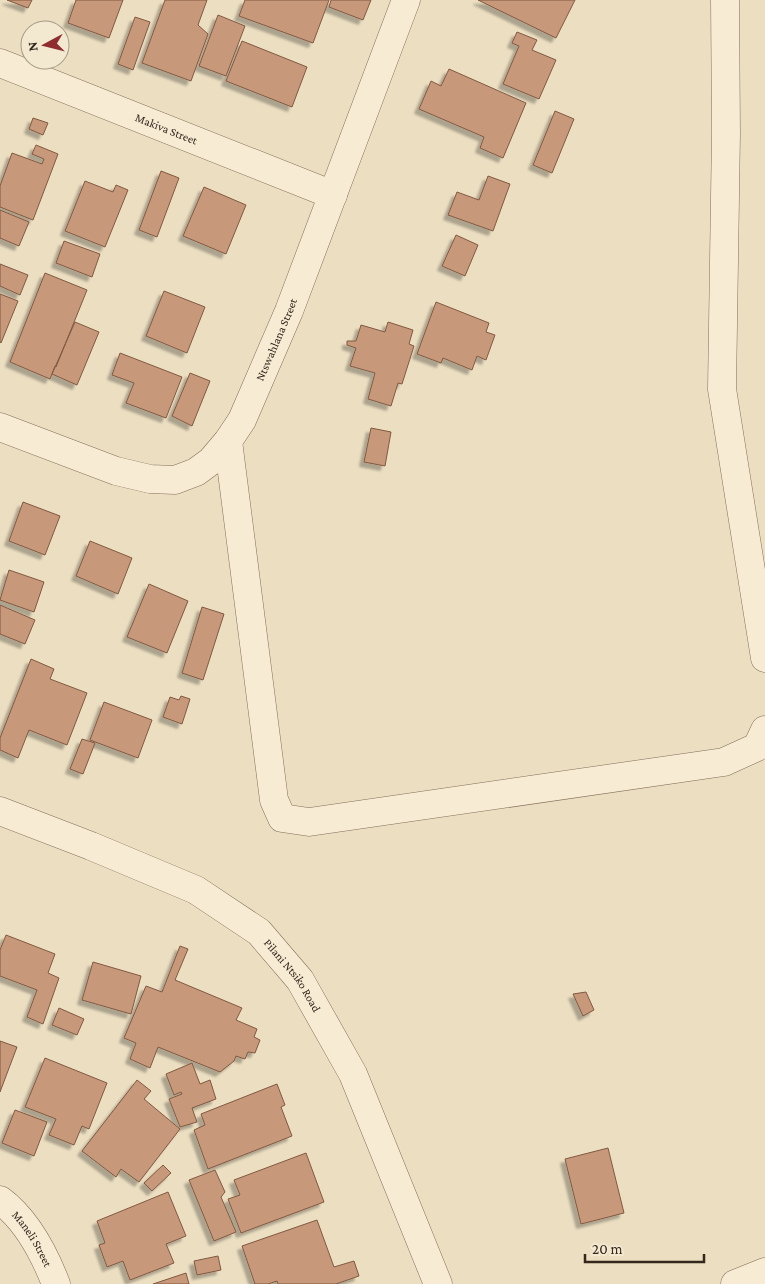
<svg xmlns="http://www.w3.org/2000/svg" width="765" height="1284" viewBox="0 0 765 1284" font-family="'Crimson Pro',serif">
	<style>
		.building { fill: #c79879; stroke: #815941; filter: url(#shadow) }
		.lines { fill: none; stroke-linecap: round; stroke-linejoin: round }
		.street-casing { stroke: #846f5a; stroke-width: 29 }
		.street { stroke: #f7ebd4; stroke-width: 28 }
		.labels { text-anchor: middle; stroke-width: 4; stroke-linejoin: round; paint-order: stroke }
		.street-label { font-size: 12px; fill: #34281d; stroke: #f3e8d0 }
	</style>
	<defs>
		<filter id="shadow"><feDropShadow dx="-4.5" dy="4.5" stdDeviation="1" flood-color="#0004"/></filter>
	</defs>
	<rect width="100%" height="100%" fill="#ebdec1"/>
	<path class="building" d="M 7,0 L 32,0 L 28,8 Z
		M 76,0 L 123,0 L 109,38 L 68,23 Z
		M 165,0 L 207,0 L 198,25 L 208,34 L 191,81 L 142,63 Z
		M 245,0 L 329,0 L 313,43 L 239,16 Z
		M 331,0 L 371,0 L 363,20 L 329,7 Z
		M 478,0 L 575,0 L 556,38 Z
		M 218,15 L 245,26 L 226,76 L 199,66 Z
		M 135,17 L 150,22 L 133,70 L 118,64 Z
		M 517,32 L 537,40 L 532,50 L 556,60 L 539,99 L 503,84 L 519,46 L 512,43 Z
		M 242,41 L 307,67 L 292,107 L 226,81 Z
		M 449,69 L 526,103 L 503,158 L 480,148 L 484,137 L 419,109 L 431,81 L 441,86 Z
		M 555,111 L 574,119 L 552,173 L 533,165 Z
		M 33,118 L 48,123 L 43,135 L 29,129 Z
		M 36,145 L 58,154 L 33,220 L 0,207 L 0,186 L 12,153 L 42,164 L 44,159 L 32,154 Z
		M 161,171 L 179,178 L 157,237 L 139,230 Z
		M 488,176 L 510,184 L 493,231 L 448,215 L 457,192 L 479,200 Z
		M 85,181 L 113,192 L 116,185 L 128,190 L 105,247 L 65,231 Z
		M 204,187 L 246,205 L 226,254 L 183,236 Z
		M 0,210 L 29,222 L 19,246 L 0,238 Z
		M 456,235 L 478,245 L 465,276 L 442,266 Z
		M 64,241 L 100,254 L 92,277 L 56,263 Z
		M 0,264 L 28,275 L 20,295 L 0,286 Z
		M 45,273 L 87,290 L 56,367 L 55,366 L 50,379 L 10,362 Z
		M 164,291 L 205,307 L 187,353 L 146,336 Z
		M 0,294 L 18,301 L 1,343 L 0,342 Z
		M 436,302 L 489,323 L 486,332 L 495,335 L 486,360 L 477,356 L 472,370 L 443,358 L 441,363 L 417,354 Z
		M 75,322 L 99,332 L 77,385 L 52,374 Z
		M 388,322 L 413,330 L 409,344 L 414,346 L 402,384 L 398,383 L 391,406 L 368,399 L 375,373 L 350,366 L 356,348 L 347,345 L 347,341 L 356,341 L 361,325 L 385,332 Z
		M 120,353 L 182,377 L 166,418 L 126,403 L 134,383 L 112,375 Z
		M 190,373 L 210,381 L 192,426 L 172,416 Z
		M 371,428 L 391,432 L 385,466 L 364,462 Z
		M 23,502 L 60,516 L 45,555 L 9,541 Z
		M 90,541 L 132,558 L 118,594 L 76,576 Z
		M 9,570 L 44,582 L 34,612 L 0,600 Z
		M 149,584 L 188,601 L 167,653 L 127,637 Z
		M 0,605 L 35,620 L 25,644 L 0,634 Z
		M 202,607 L 224,614 L 203,680 L 182,673 Z
		M 31,659 L 54,669 L 50,679 L 87,693 L 67,745 L 29,730 L 18,758 L 0,750 L 0,738 Z
		M 181,696 L 190,699 L 182,724 L 163,717 L 170,697 L 179,700 Z
		M 104,702 L 152,720 L 138,758 L 90,740 Z
		M 82,739 L 95,743 L 83,774 L 70,769 Z
		M 6,935 L 55,954 L 48,973 L 59,978 L 43,1024 L 27,1017 L 37,990 L 0,976 L 0,950 Z
		M 180,946 L 188,949 L 175,980 L 242,1008 L 236,1020 L 257,1029 L 254,1037 L 260,1040 L 255,1053 L 248,1052 L 245,1059 L 236,1056 L 234,1061 L 220,1072 L 158,1047 L 150,1068 L 130,1059 L 136,1043 L 124,1038 L 146,986 L 162,992 Z
		M 93,962 L 141,976 L 131,1014 L 82,1000 Z
		M 586,992 L 594,1010 L 583,1016 L 573,994 Z
		M 59,1008 L 84,1019 L 77,1035 L 52,1025 Z
		M 0,1041 L 17,1047 L 0,1092 Z
		M 45,1058 L 107,1083 L 89,1129 L 82,1126 L 74,1145 L 49,1135 L 56,1119 L 25,1107 Z
		M 192,1063 L 200,1084 L 210,1080 L 216,1099 L 192,1108 L 197,1122 L 180,1127 L 169,1099 L 182,1094 L 181,1092 L 174,1095 L 166,1074 Z
		M 137,1080 L 151,1091 L 144,1099 L 180,1129 L 139,1182 L 121,1169 L 116,1177 L 82,1151 Z
		M 277,1084 L 285,1105 L 281,1107 L 292,1136 L 208,1169 L 194,1130 L 205,1125 L 201,1114 Z
		M 15,1110 L 47,1122 L 34,1156 L 2,1143 Z
		M 608,1148 L 624,1213 L 581,1224 L 565,1159 Z
		M 306,1153 L 324,1202 L 241,1233 L 228,1199 L 240,1195 L 234,1180 Z
		M 163,1165 L 171,1173 L 152,1191 L 144,1183 Z
		M 215,1170 L 225,1192 L 221,1197 L 236,1232 L 214,1241 L 189,1180 Z
		M 168,1192 L 186,1236 L 166,1244 L 174,1263 L 130,1280 L 123,1261 L 107,1267 L 99,1245 L 105,1243 L 97,1221 Z
		M 317,1220 L 334,1267 L 354,1261 L 359,1276 L 336,1284 L 278,1284 L 277,1281 L 268,1284 L 255,1284 L 242,1246 Z
		M 218,1256 L 221,1270 L 197,1275 L 194,1261 Z
		M 186,1273 L 189,1284 L 153,1284 Z"/>
	<g class="lines">
		<defs>
			<g id="street">
				<path d="M 725,0 L 726,133 L 722,389 L 765,658"/>
				<path id="s1" d="M 0,63 L 333,195"/>
				<path id="s2" d="M 0,427 L 116,471 L 150,479 L 175,480 L 196,472 L 211,461 L 228,441 L 242,420 L 289,311 L 406,0"/>
				<path d="M 228,441 L 274,800 L 282,818 L 309,822 L 724,762 L 757,747 L 765,730"/>
				<path id="s3" d="M 0,811 L 91,846 L 196,890 L 259,932 L 300,980 L 353,1074 L 438,1284"/>
				<path id="s4" d="M 0,1200 C 27,1220 44,1253 56,1284"/>
				<path d="M 735,1284 L 765,1272"/>
			</g>
		</defs>
		<use href="#street" class="street-casing"/>
		<use href="#street" class="street"/>
	</g>
	<g class="labels">
		<g class="street-label">
			<text dy="4" stroke="none"><textPath href="#s1" startOffset="179">Makiva Street</textPath></text>
			<text dy="4" stroke="none"><textPath href="#s2" startOffset="364">Ntswahlana Street</textPath></text>
			<text dy="4" stroke="none"><textPath href="#s3" startOffset="342">Pilani Ntsiko Road</textPath></text>
			<text dy="4" stroke="none"><textPath href="#s4" startOffset="51">Maneli Street</textPath></text>
		</g>
	</g>
	<g transform="translate(45 45) rotate(263)"><circle r="24" fill="#f3e8d0" stroke="#a79b88"/>
	<path d="M0-4L9 19L0 12L-9 19Z" fill="#8f2d30"/>
	<text y="-8" font-size="14" font-weight="bold" text-anchor="middle" fill="#34281d">N</text>
	</g>
	<path d="M585 1254v8h119v-8" fill="none" stroke="#34281d" stroke-width="2.5"/>
	<text x="592" y="1254" font-size="15" fill="#34281d" stroke="#f3e8d0" stroke-width="4" paint-order="stroke">20 m</text>
</svg>
